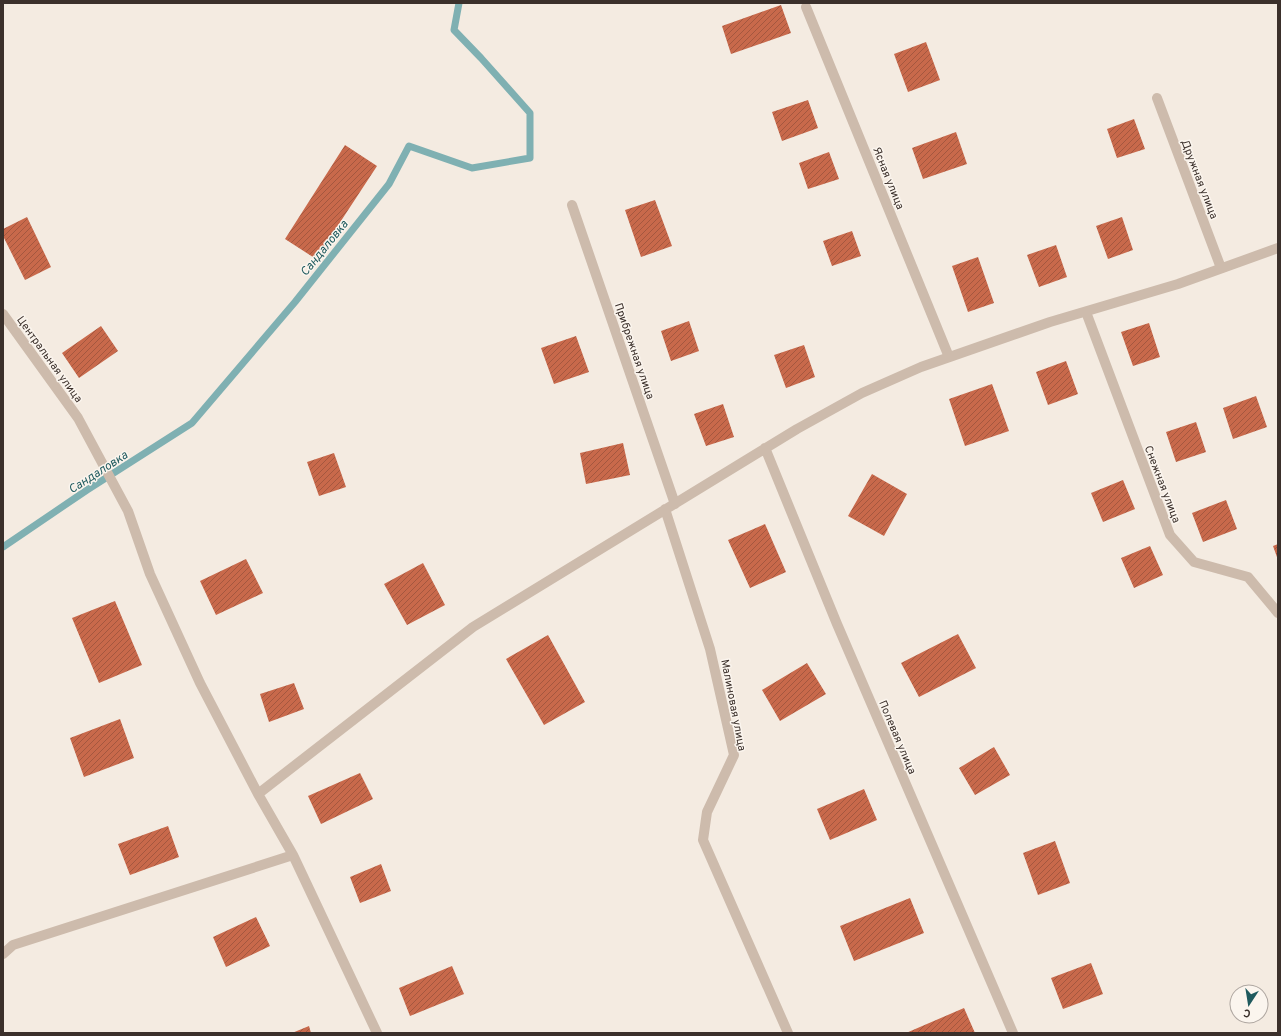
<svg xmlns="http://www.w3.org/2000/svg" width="1281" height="1036" viewBox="0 0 1281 1036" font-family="Overpass,sans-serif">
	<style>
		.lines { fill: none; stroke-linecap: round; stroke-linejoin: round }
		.stream { stroke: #7fb0b2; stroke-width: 7 }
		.building { fill: url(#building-hatch) }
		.street { stroke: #cdbbac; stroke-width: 10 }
		.labels { text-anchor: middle; stroke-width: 3; stroke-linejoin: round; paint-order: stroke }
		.street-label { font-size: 11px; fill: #3b302b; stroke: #fbf5ee }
		.water-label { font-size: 12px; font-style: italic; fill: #1f5a5e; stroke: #fbf5ee }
	</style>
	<defs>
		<pattern id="building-hatch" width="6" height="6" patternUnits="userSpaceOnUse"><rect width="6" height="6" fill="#c8694b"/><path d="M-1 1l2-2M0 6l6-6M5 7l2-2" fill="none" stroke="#a4573f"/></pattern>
	</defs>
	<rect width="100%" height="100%" fill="#f4ebe1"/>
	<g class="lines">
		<path class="stream" d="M 3,547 L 87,490 L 192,423 L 295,302 L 389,184 L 409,146 L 472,168 L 530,158 L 530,113 L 481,58 L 454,30 L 459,3"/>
	</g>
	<path class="building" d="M 781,5 L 791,33 L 731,54 L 722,26 Z
		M 926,42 L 940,80 L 908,92 L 894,54 Z
		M 808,100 L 818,128 L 782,141 L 772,112 Z
		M 1134,119 L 1145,149 L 1117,158 L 1107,129 Z
		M 956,132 L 967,164 L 923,179 L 912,148 Z
		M 345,145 L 377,166 L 316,259 L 285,239 Z
		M 829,152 L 839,179 L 808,189 L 799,163 Z
		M 655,200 L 672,246 L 641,257 L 625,210 Z
		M 27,217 L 51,267 L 25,280 L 3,236 L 3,229 Z
		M 1122,217 L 1133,250 L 1108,259 L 1096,226 Z
		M 852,231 L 861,256 L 832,266 L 823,241 Z
		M 1056,245 L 1067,277 L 1039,287 L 1027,255 Z
		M 978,257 L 994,303 L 968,312 L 952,266 Z
		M 689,321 L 699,351 L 671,361 L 661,331 Z
		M 1149,323 L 1160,357 L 1133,366 L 1121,332 Z
		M 101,326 L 118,351 L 79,378 L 62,353 Z
		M 576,336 L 589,372 L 554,384 L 541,348 Z
		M 804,345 L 815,377 L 786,388 L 774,355 Z
		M 1066,361 L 1078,394 L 1048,405 L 1036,372 Z
		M 992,384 L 1009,431 L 965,446 L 949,399 Z
		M 1256,396 L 1267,427 L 1233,439 L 1223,408 Z
		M 723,404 L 734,437 L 706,446 L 694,414 Z
		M 1196,422 L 1206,452 L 1176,462 L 1166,432 Z
		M 623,443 L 630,475 L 586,484 L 580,453 Z
		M 334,453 L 346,487 L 319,496 L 307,462 Z
		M 872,474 L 907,494 L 884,536 L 848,516 Z
		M 1123,480 L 1135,509 L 1103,522 L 1091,493 Z
		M 1226,500 L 1237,529 L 1203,542 L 1192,513 Z
		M 765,524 L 786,572 L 750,588 L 728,540 Z
		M 1278,544 L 1278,560 L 1273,546 Z
		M 1150,546 L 1163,575 L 1134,588 L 1121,558 Z
		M 246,559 L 263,593 L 216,615 L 200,581 Z
		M 423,563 L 445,605 L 407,625 L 384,584 Z
		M 115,601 L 142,665 L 99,683 L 72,618 Z
		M 958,634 L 976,668 L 919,697 L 901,663 Z
		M 548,635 L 585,702 L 544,725 L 506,659 Z
		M 807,663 L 826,694 L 780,721 L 762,690 Z
		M 294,683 L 304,709 L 269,722 L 260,694 Z
		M 120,719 L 134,758 L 84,777 L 70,738 Z
		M 994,747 L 1010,775 L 975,795 L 959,768 Z
		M 360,773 L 373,799 L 321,824 L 308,796 Z
		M 864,789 L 877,820 L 830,840 L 817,809 Z
		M 168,826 L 179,857 L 130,875 L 118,844 Z
		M 1055,841 L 1070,883 L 1038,895 L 1023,853 Z
		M 381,864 L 391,891 L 360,903 L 350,877 Z
		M 910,898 L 924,933 L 854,961 L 840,926 Z
		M 256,917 L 270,946 L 226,967 L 213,937 Z
		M 1091,963 L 1103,994 L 1063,1009 L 1051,978 Z
		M 452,966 L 464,994 L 410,1016 L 399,988 Z
		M 964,1008 L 975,1033 L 906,1033 Z
		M 309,1026 L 311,1033 L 292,1033 Z"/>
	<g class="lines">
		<path class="street" d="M 806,7 L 949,357
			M 1157,98 L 1221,268
			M 572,205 L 675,504
			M 1086,312 L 1170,535 L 1194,562 L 1248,577 L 1278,613
			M 3,314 L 78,418 L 128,511 L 150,574 L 200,683 L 258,794
			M 765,448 L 837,624 L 1013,1033
			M 665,509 L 710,649 L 734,755 L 707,812 L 703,840 L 788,1033
			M 3,954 L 13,945 L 293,855
			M 377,1033 L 293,855 L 258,794 L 473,627 L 797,429 L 862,393 L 921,367 L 1050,322 L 1178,284 L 1278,248"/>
	</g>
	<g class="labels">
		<g class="street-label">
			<text transform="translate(889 178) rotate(68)" y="4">Ясная улица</text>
			<text transform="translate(1200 179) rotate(69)" y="4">Дружная улица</text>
			<text transform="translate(635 351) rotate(71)" y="4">Прибрежная улица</text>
			<text transform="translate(50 359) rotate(54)" y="4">Центральная улица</text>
			<text transform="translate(1163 484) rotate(69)" y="4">Снежная улица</text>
			<text transform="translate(734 705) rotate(79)" y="4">Малиновая улица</text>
			<text transform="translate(898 737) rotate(67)" y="4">Полевая улица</text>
		</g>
		<g class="water-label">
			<text transform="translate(324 248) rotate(-51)" y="4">Сандаловка</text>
			<text transform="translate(98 472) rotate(-33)" y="4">Сандаловка</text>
		</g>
	</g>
	<rect width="1281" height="1036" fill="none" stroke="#3b302b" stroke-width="8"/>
	<g transform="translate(1249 1004) rotate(192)"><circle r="19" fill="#fbf5ee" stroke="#aea6a0"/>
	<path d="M0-3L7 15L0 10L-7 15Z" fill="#1f5a5e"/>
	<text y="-6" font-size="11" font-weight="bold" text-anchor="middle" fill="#3b302b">С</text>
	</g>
</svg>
